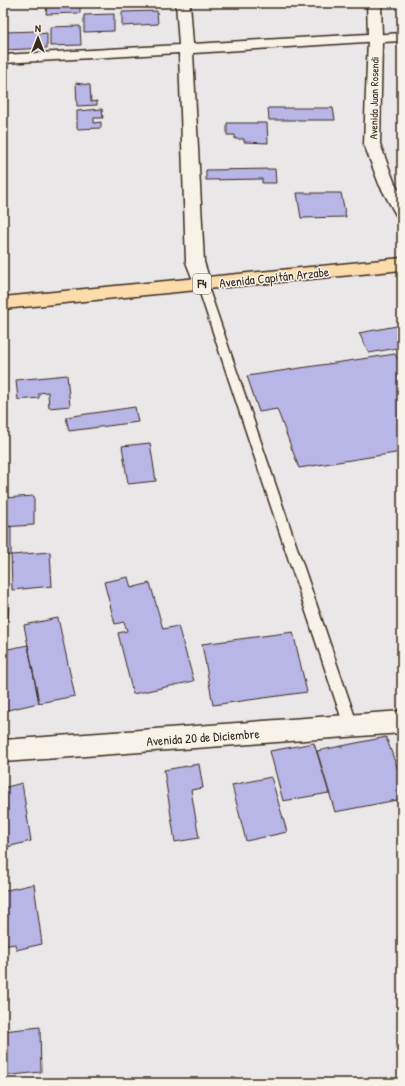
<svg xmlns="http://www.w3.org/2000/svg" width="405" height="1086" viewBox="0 0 405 1086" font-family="'Patrick Hand',sans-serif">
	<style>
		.building { fill: #b8b5e7; stroke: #3b2a1e }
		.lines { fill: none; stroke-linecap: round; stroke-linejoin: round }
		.service-casing { stroke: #3b2a1e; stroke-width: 3 }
		.minor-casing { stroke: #3b2a1e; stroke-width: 3 }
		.secondary-casing { stroke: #3b2a1e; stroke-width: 3 }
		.trunk-casing { stroke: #3b2a1e; stroke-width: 3 }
		.service { fill: #f7f3e8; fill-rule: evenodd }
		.minor { fill: #f7f3e8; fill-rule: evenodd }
		.secondary { fill: #f7f3e8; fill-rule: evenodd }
		.trunk { fill: #fddcac; fill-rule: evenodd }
		.labels { text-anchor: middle; stroke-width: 3; stroke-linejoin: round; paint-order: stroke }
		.far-street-label { font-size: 11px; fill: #3b2a1e; stroke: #f7f3e8 }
		.shield { fill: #f7f3e8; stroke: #73665b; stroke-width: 1 }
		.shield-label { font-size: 12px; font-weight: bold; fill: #3b2a1e }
		.street-label { font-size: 13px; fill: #3b2a1e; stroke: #f7f3e8 }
	</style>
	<rect width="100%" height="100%" fill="#eae7e8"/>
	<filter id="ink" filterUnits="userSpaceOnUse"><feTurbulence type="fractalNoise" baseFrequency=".025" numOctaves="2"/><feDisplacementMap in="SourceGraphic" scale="8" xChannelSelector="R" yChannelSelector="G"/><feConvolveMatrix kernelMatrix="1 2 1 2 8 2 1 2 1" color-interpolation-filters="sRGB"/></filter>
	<g filter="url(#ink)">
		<path class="building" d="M 67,3 L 80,3 L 80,13 L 46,14 L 47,6 L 67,5 Z
			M 157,11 L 158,24 L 122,26 L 122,12 Z
			M 114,14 L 114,31 L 84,32 L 84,15 Z
			M 80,26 L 81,45 L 50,46 L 50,27 Z
			M 38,31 L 38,34 L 47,33 L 47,48 L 4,50 L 4,32 Z
			M 76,83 L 90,85 L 91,102 L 97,101 L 97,105 L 77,106 Z
			M 268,108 L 333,108 L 335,120 L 269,120 Z
			M 102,109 L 103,118 L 94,118 L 94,123 L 101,122 L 101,128 L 77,129 L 77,111 Z
			M 227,123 L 267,123 L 268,143 L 244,142 L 244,139 L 235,139 L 235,135 L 227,135 Z
			M 275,169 L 276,183 L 262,183 L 262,179 L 206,180 L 206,170 Z
			M 297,193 L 341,193 L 346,217 L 301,218 Z
			M 402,325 L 402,358 L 397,348 L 369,353 L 359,333 Z
			M 395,354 L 402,368 L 402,452 L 299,468 L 277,409 L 259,412 L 247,376 Z
			M 67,375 L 70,406 L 49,408 L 48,392 L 39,393 L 39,398 L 18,400 L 16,380 Z
			M 135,407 L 138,422 L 69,431 L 66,417 Z
			M 150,443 L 156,481 L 128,484 L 122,446 Z
			M 34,496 L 34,525 L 3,527 L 3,498 Z
			M 11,526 L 11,555 L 3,556 L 3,527 Z
			M 50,552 L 52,586 L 12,590 L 11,555 Z
			M 128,577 L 131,588 L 150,583 L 163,629 L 178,626 L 194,681 L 133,694 L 118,633 L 127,631 L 124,622 L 115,624 L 104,582 Z
			M 3,603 L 9,603 L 8,620 L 3,619 Z
			M 58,618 L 75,696 L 39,703 L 24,625 Z
			M 293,632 L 307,692 L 213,705 L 202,644 Z
			M 28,645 L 39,703 L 3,711 L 3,650 Z
			M 386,737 L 402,781 L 402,799 L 335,812 L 317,751 Z
			M 314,743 L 329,793 L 283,801 L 270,751 Z
			M 199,764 L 203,788 L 191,790 L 199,838 L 175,842 L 164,770 Z
			M 271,777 L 287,832 L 246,841 L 232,785 Z
			M 22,783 L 31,841 L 3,848 L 3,788 Z
			M 34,884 L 42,944 L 16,950 L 15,944 L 3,946 L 3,891 Z
			M 40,1027 L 41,1072 L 3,1076 L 3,1031 Z"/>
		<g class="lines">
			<defs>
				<path id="service" d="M 202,281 L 207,284 L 358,726 L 356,730 L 351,732 L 346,730 L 344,726 L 197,284 Z"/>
				<path id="minor" d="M 176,3 L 190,3 L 193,44 L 368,34 L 367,3 L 381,3 L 382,38 L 380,41 L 193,53 L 204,262 L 211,284 L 208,288 L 202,290 L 196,288 L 186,262 L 179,53 L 3,63 L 3,55 L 179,45 Z
					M 402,711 L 402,733 L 3,762 L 3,740 Z"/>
				<path id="secondary" d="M 402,33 L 402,41 L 382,42 L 380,144 L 395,184 L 402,196 L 402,216 L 396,215 L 379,184 L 364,144 L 368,38 L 370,35 Z"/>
				<path id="trunk" d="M 402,258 L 402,270 L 3,309 L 3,297 Z"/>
			</defs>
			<use href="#service" class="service-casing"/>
			<use href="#minor" class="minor-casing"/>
			<use href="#secondary" class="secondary-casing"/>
			<use href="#trunk" class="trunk-casing"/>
			<use href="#service" class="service"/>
			<use href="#minor" class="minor"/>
			<use href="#secondary" class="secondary"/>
			<use href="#trunk" class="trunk"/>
		</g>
	</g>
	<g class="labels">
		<g class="far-street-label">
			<text transform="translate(374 98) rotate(-89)" y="4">Avenida Juan Rosendi</text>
		</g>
		<rect class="shield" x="193" y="274" width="18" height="20" rx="3"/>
		<g class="shield-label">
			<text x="202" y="288">F4</text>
		</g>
		<g class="street-label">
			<text transform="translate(274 277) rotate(-6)" y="5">Avenida Capitán Arzabe</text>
			<text transform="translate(203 737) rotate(-4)" y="5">Avenida 20 de Diciembre</text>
		</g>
	</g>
	<rect width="405" height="1086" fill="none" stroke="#f7f3e8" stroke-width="16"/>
	<rect x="8" y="8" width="389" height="1070" fill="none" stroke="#3b2a1e" stroke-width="1.5" filter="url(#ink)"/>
	<g transform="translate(38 38)" stroke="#f7f3e8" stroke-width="3" paint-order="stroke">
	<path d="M0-3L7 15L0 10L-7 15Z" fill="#3b2a1e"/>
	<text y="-6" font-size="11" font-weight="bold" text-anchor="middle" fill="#3b2a1e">N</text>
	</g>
</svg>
